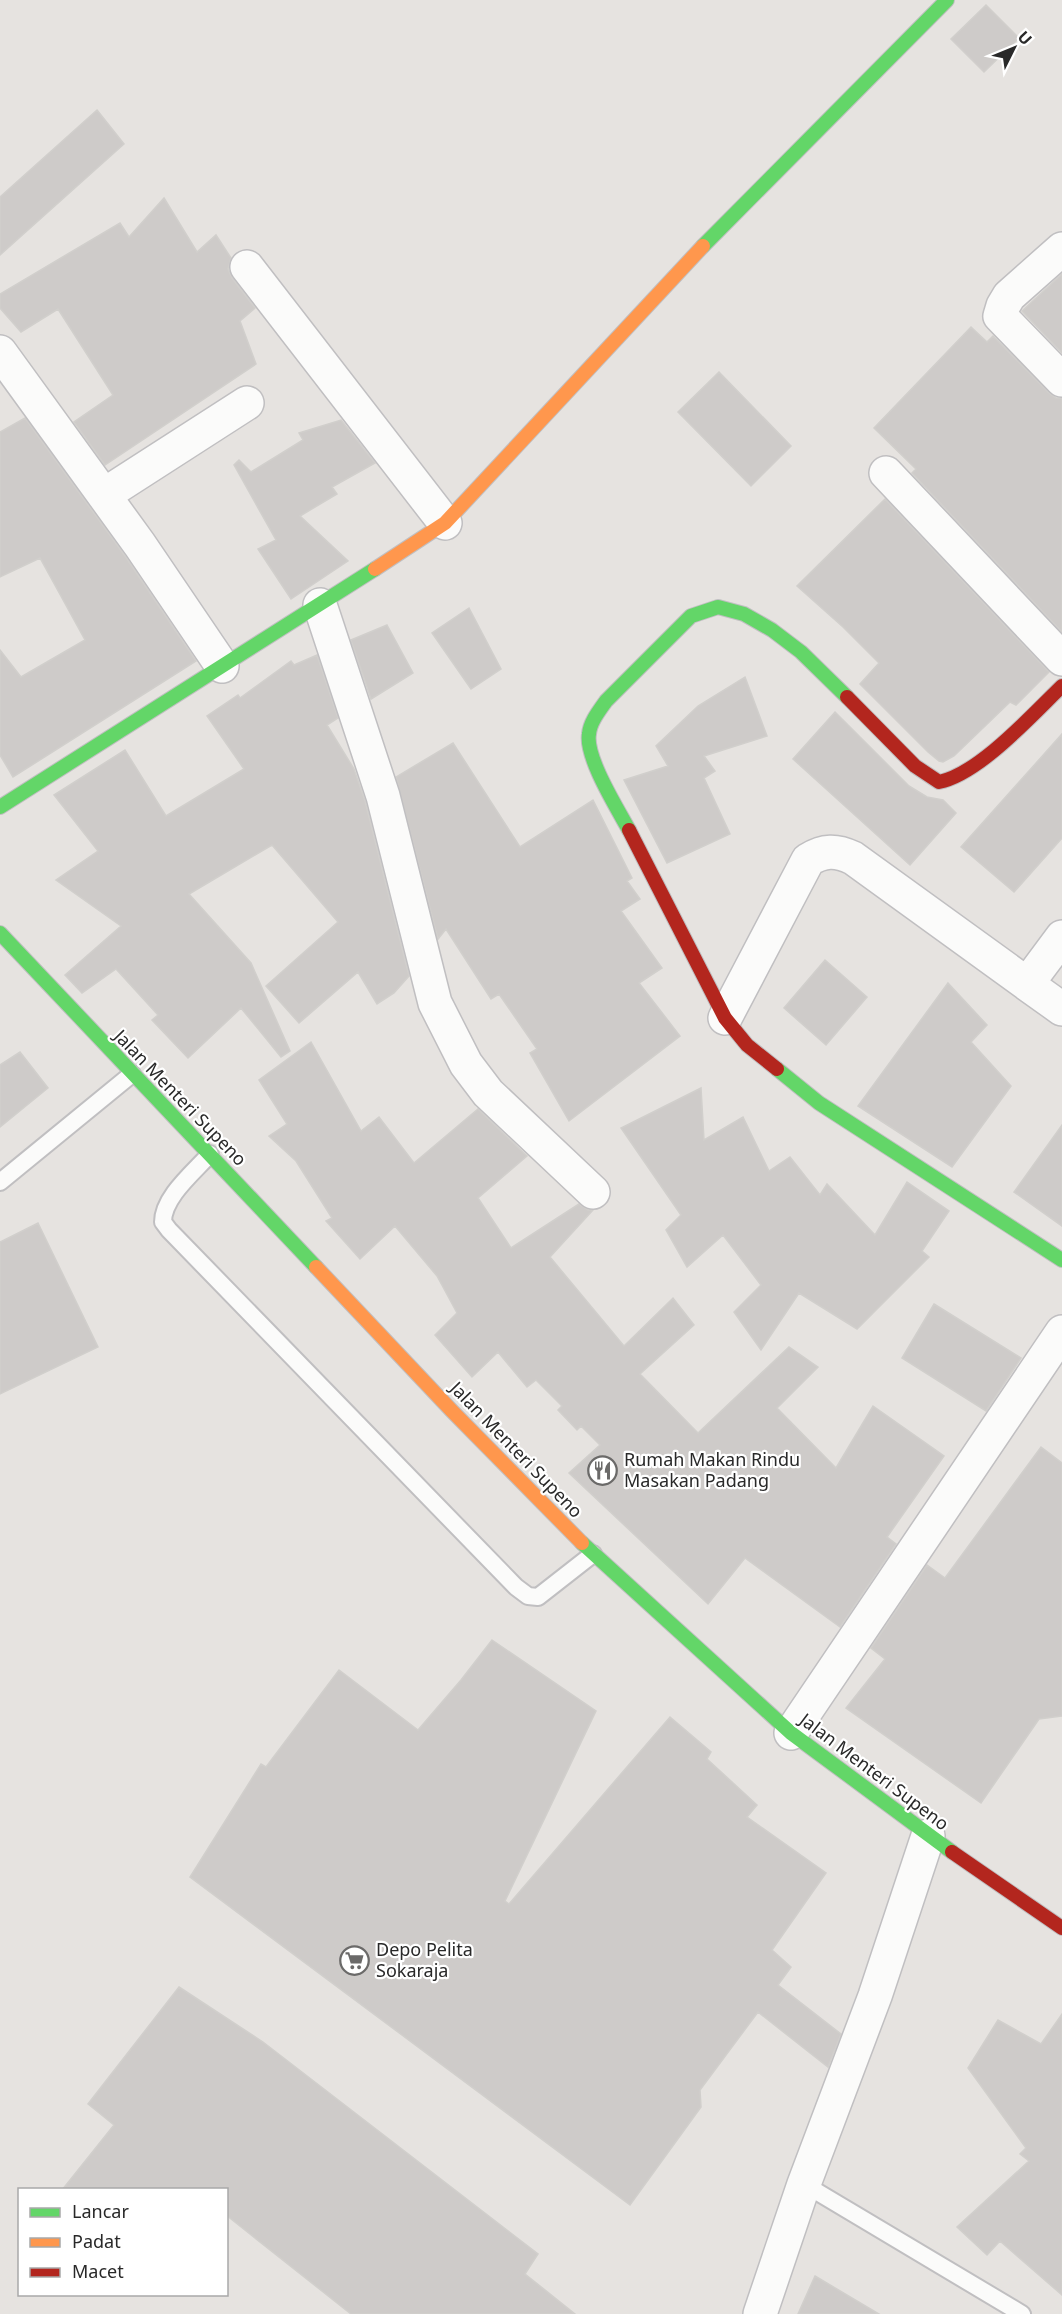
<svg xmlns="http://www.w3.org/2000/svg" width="1062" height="2314" viewBox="0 0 1062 2314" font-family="'Noto Sans',sans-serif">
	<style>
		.building { fill: #cecbc9; stroke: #d1cfcc; stroke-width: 1.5 }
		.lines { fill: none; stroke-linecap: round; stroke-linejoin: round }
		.lane-casing { stroke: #c0bfc1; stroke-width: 20 }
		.street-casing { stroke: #c0bfc1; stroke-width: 36 }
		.fast-casing { stroke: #c0bfc1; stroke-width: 16 }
		.slow-casing { stroke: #c0bfc1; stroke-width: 16 }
		.jam-casing { stroke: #c0bfc1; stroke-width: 16 }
		.lane { stroke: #fbfbfa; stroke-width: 16 }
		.street { stroke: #fbfbfa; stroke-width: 33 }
		.fast { stroke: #63d668; stroke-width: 14 }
		.slow { stroke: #ff974d; stroke-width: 14 }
		.jam { stroke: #b3261e; stroke-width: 14 }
		.labels { text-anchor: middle; stroke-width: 4.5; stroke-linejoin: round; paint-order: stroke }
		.street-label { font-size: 18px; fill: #292929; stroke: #fff }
		.poi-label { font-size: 18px; fill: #292929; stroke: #fff; text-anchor: start }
	</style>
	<rect width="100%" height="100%" fill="#e6e3e0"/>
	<path class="building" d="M 986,5 L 1019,38 L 984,72 L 951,39 Z
		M 97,110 L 124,144 L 0,255 L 0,197 Z
		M 164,198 L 197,252 L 216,235 L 231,258 L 228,269 L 232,278 L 255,308 L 240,321 L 256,364 L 105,465 L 74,422 L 113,395 L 58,309 L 21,332 L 0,308 L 0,294 L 120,223 L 129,237 Z
		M 1062,274 L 1062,353 L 1022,311 Z
		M 971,327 L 987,342 L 993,336 L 1049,393 L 1056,398 L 1062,398 L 1062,632 L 912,473 L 916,469 L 874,428 Z
		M 719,372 L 791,446 L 751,486 L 678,412 Z
		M 25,418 L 125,556 L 196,661 L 13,777 L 0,755 L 0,650 L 21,677 L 85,640 L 40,558 L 0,577 L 0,432 Z
		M 341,420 L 375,463 L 332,487 L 337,494 L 300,516 L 348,561 L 291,599 L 258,549 L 276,540 L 234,465 L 239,460 L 251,472 L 303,440 L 299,433 Z
		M 885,499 L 1049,672 L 1016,705 L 1010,702 L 954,756 L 943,762 L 939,761 L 928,752 L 860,684 L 879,663 L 843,627 L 797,586 Z
		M 469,608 L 501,669 L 471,689 L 432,633 Z
		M 387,625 L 413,673 L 371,699 L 351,640 Z
		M 317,655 L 338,718 L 327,725 L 354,769 L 365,801 L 409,976 L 394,993 L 377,1004 L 358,972 L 299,1023 L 266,986 L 338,922 L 272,845 L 189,894 L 251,963 L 290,1051 L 281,1057 L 241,1008 L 188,1058 L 152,1020 L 158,1015 L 116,969 L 82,993 L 65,975 L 121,926 L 56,880 L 98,851 L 54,795 L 125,750 L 166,816 L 244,769 L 207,716 L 238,695 L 240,698 L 291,661 L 294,665 Z
		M 745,677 L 767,736 L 704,756 L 715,771 L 704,778 L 730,834 L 667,863 L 624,780 L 668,766 L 656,746 L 698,706 Z
		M 835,712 L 909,786 L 927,797 L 943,800 L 956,813 L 910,865 L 793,759 Z
		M 1062,734 L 1062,838 L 1014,892 L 961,847 Z
		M 453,743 L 520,847 L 593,800 L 632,878 L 627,881 L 640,899 L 621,911 L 662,968 L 639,983 L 680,1036 L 569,1121 L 530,1053 L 537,1049 L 499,994 L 491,999 L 446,929 L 438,939 L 396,777 Z
		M 825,960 L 867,997 L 826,1045 L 784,1008 Z
		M 948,983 L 987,1025 L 971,1042 L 1011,1086 L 952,1167 L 858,1106 Z
		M 311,1042 L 361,1131 L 379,1117 L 414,1163 L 478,1109 L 527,1156 L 478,1198 L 511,1248 L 579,1204 L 588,1210 L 593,1210 L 550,1257 L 624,1346 L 673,1298 L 694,1325 L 640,1374 L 698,1433 L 789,1347 L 818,1367 L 777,1408 L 836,1468 L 873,1406 L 944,1456 L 887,1537 L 896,1544 L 840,1627 L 745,1558 L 708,1604 L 569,1473 L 600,1445 L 581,1426 L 577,1430 L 558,1410 L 562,1406 L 536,1380 L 527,1387 L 498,1352 L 472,1377 L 435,1335 L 457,1313 L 437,1276 L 395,1226 L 360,1259 L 326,1221 L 332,1218 L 296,1161 L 269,1136 L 287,1124 L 259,1080 Z
		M 20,1052 L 48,1088 L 0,1127 L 0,1065 Z
		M 701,1088 L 704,1140 L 743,1117 L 769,1171 L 790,1157 L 820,1195 L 827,1184 L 875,1235 L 907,1182 L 949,1211 L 922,1251 L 929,1257 L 857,1329 L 799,1293 L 761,1350 L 734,1312 L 761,1285 L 723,1235 L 687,1267 L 666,1230 L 681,1215 L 621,1128 Z
		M 1062,1125 L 1062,1226 L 1014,1192 Z
		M 38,1223 L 98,1347 L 0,1394 L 0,1242 Z
		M 934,1304 L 1021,1358 L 986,1411 L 902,1358 Z
		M 1041,1447 L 1062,1463 L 1062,1716 L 1039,1719 L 981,1803 L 846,1708 L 885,1659 L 871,1648 L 927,1565 L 945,1578 Z
		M 492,1640 L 596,1711 L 505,1901 L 509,1904 L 670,1717 L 711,1752 L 707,1759 L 757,1805 L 747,1817 L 826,1873 L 772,1950 L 791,1967 L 778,1985 L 841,2034 L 828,2067 L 758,2012 L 700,2090 L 701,2107 L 630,2205 L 190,1877 L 261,1764 L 266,1767 L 339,1670 L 418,1730 L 461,1680 Z
		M 179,1987 L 263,2042 L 538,2254 L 525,2274 L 575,2314 L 351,2314 L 226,2215 L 226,2190 L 62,2190 L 114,2125 L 88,2104 Z
		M 1062,2014 L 1062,2295 L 1000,2241 L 987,2255 L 957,2227 L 1029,2161 L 1020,2154 L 1026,2148 L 968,2068 L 998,2020 L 1041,2044 Z
		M 815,2276 L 879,2314 L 798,2314 Z"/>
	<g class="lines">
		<defs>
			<path id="lane" d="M 210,1154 C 194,1172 163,1197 163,1222 L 169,1230 L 516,1587 L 528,1596 L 538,1597 L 593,1554
				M 0,1182 L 132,1074
				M 804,2184 L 1022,2314"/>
			<path id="street" d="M 1062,249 L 1009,296 L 1003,306 L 1000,316 L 1062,380
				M 247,267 L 445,523
				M 0,352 L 140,545 L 222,666
				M 886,473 L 1062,659
				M 104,495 L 247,403
				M 320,605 L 383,796 L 435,1003 L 466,1064 L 488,1093 L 593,1192
				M 1062,937 L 1027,984 L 1062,1009
				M 725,1018 L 808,860 C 824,850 836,850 853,858 L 1027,984
				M 791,1733 L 1062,1332
				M 760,2314 L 804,2184 L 875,1996 L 928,1836"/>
			<path id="fast" d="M 703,246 L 947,0
				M 0,807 L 375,569
				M 629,830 C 617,808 585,757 589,734 C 590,722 599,711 606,701 L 691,616 L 718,607 L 744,614 L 772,630 L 801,652 L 847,697
				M 0,933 L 316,1267
				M 777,1069 L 819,1103 L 1062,1260
				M 582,1543 L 791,1733 L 952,1852"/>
			<path id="slow" d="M 375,569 L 445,523 L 703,246
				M 316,1267 L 452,1411 L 582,1543"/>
			<path id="jam" d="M 847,697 L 915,766 L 939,782 C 979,774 1032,715 1062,686
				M 629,830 L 725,1018 L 747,1045 L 777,1069
				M 952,1852 L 1062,1928"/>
		</defs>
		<use href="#lane" class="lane-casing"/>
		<use href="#street" class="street-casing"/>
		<use href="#fast" class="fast-casing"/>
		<use href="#slow" class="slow-casing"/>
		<use href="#jam" class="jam-casing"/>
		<use href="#lane" class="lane"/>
		<use href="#street" class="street"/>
		<use href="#fast" class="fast"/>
		<use href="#slow" class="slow"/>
		<use href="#jam" class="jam"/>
	</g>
	<defs>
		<symbol id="restaurant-ring" viewBox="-11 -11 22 22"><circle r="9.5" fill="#fff" stroke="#6b6a69" stroke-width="1.5"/><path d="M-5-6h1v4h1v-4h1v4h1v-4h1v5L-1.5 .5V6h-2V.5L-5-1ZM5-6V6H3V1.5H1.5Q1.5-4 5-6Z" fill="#6b6a69"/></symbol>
		<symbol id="supermarket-ring" viewBox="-11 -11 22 22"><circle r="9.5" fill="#fff" stroke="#6b6a69" stroke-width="1.5"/><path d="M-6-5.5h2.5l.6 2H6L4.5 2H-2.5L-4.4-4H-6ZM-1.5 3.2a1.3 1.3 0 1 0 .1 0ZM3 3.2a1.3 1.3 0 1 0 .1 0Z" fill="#6b6a69"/></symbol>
	</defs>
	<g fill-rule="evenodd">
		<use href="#restaurant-ring" x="586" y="1454" width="33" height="33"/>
		<use href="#supermarket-ring" x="338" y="1944" width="33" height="33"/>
	</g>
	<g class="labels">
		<g class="street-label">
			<text transform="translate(180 1098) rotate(46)" y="6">Jalan Menteri Supeno</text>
			<text transform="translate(516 1450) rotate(46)" y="6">Jalan Menteri Supeno</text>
			<text transform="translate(874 1772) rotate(37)" y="6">Jalan Menteri Supeno</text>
		</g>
		<g class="poi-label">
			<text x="624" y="1466">Rumah Makan Rindu<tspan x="624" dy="21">Masakan Padang</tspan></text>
			<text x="376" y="1956">Depo Pelita<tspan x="376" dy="21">Sokaraja</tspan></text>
		</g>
	</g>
	<rect x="18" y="2188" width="210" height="108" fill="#ffffff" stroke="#a9a9a9" stroke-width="1.5"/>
	<rect x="30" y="2208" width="30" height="9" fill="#63d668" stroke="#a9a9a9" stroke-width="1.5"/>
	<text x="72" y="2218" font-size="18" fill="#292929">Lancar</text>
	<rect x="30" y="2238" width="30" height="9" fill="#ff974d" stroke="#a9a9a9" stroke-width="1.5"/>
	<text x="72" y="2248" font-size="18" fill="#292929">Padat</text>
	<rect x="30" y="2268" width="30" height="9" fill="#b3261e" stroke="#a9a9a9" stroke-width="1.5"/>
	<text x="72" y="2278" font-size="18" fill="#292929">Macet</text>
	<g transform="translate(1014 48) rotate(47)" stroke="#ffffff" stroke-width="4.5" paint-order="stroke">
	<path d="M0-4.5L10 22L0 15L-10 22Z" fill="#292929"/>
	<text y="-9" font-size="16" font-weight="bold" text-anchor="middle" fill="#292929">U</text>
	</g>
</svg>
